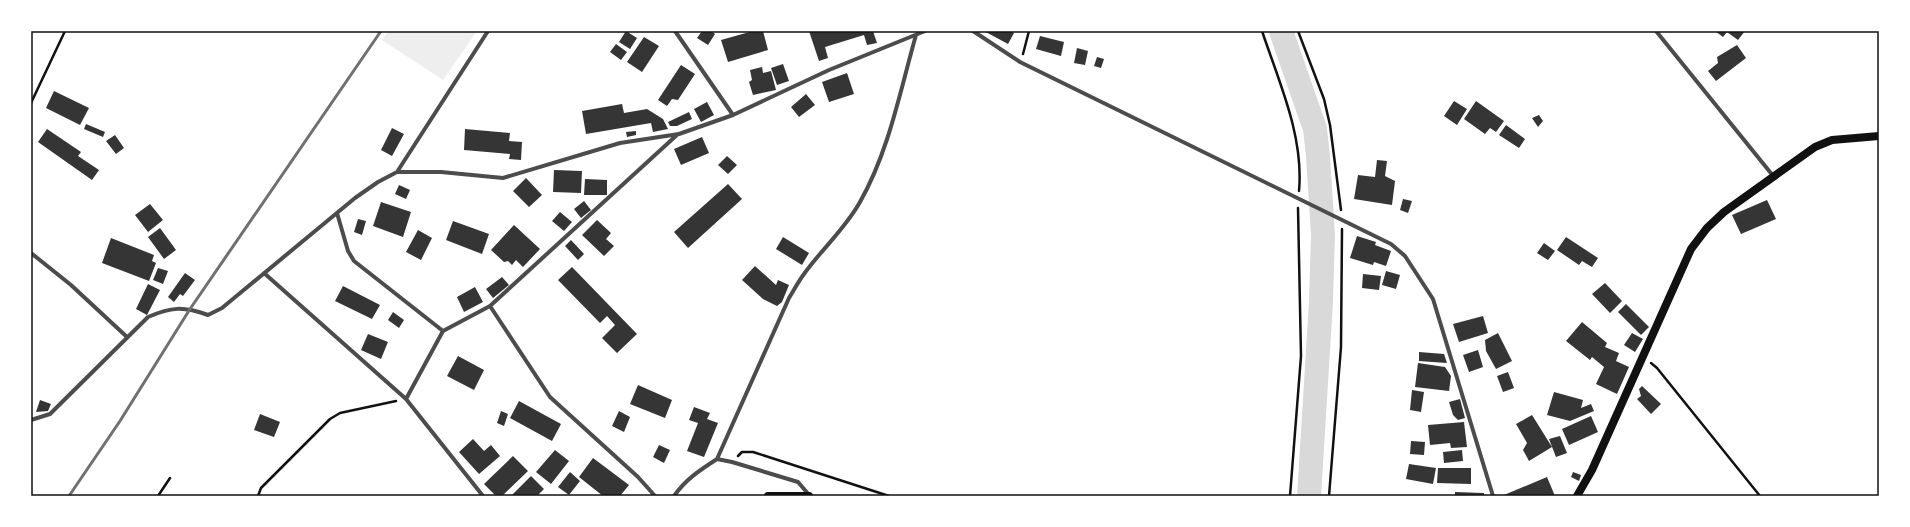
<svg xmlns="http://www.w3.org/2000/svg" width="1910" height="527" viewBox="0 0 1910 527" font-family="Poppins,sans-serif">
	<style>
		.green { fill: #eee }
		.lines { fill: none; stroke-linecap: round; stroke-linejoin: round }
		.river { stroke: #d9d9d9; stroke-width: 24 }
		.building { fill: #353535 }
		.path { stroke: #111; stroke-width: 2.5 }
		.minor { stroke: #4c4c4c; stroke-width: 4 }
		.secondary { stroke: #111; stroke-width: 8 }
		.rail { stroke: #707070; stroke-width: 3 }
		.neatline { fill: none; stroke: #111; stroke-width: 1.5 }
	</style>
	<rect width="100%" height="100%" fill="#fff"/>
	<path class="green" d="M 388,31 L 477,31 L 443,80 L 382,40 Z"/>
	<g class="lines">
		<path class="river" d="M 1281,31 L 1315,129 L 1318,156 L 1323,235 L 1321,302 L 1309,496"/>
	</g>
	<path class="building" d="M 626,31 L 637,38 L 630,49 L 619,42 Z
		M 702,31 L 711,31 L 715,34 L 708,45 L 697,38 Z
		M 753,31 L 763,31 L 768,50 L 728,62 L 721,40 Z
		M 809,31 L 873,31 L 877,43 L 867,45 L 864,35 L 825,47 L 828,58 L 819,61 Z
		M 984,31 L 1011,31 L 1014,33 L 1008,44 Z
		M 1715,31 L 1745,31 L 1738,40 L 1727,32 L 1723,37 Z
		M 1040,36 L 1064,42 L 1061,56 L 1036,49 Z
		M 644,37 L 659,46 L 642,72 L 627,62 Z
		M 616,44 L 627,52 L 621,60 L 610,52 Z
		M 1737,45 L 1746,58 L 1716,81 L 1708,71 L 1718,63 L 1717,57 Z
		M 1077,48 L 1088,51 L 1085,65 L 1074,63 Z
		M 1097,57 L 1104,59 L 1101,68 L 1094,66 Z
		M 783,64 L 789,81 L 777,85 L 771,68 Z
		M 681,65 L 695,74 L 678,100 L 672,99 L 667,106 L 658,100 Z
		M 762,67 L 763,73 L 771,71 L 776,90 L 753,95 L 749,82 L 752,80 L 750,70 Z
		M 847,73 L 854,94 L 829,102 L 822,82 Z
		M 54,91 L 89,108 L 80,125 L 46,108 Z
		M 806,94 L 815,105 L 799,117 L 791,107 Z
		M 1454,101 L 1467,109 L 1457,125 L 1444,116 Z
		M 1476,101 L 1504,121 L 1496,132 L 1490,128 L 1485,134 L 1464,119 Z
		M 707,102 L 714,115 L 701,122 L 694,109 Z
		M 622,104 L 624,113 L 647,109 L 663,119 L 668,129 L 653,132 L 651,123 L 586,134 L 582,111 Z
		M 689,112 L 692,119 L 677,126 L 670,126 L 668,122 Z
		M 1539,115 L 1543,121 L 1538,127 L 1532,118 Z
		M 86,124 L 105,132 L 103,137 L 84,129 Z
		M 1506,125 L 1525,139 L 1519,148 L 1499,135 Z
		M 392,128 L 404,134 L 392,156 L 381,150 Z
		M 47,129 L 81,152 L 78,156 L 99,170 L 92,180 L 38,142 Z
		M 465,129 L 510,133 L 509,141 L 522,142 L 521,160 L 509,159 L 510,154 L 464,150 Z
		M 636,131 L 636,135 L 627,137 L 626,132 Z
		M 115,135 L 124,148 L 116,154 L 106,141 Z
		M 702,137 L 709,153 L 681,165 L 674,149 Z
		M 727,156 L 737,165 L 728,174 L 718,165 Z
		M 1377,160 L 1387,161 L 1385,176 L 1395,181 L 1392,205 L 1354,199 L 1358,175 L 1375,177 Z
		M 554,170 L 582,171 L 581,193 L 553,192 Z
		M 526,178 L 542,195 L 529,207 L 513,191 Z
		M 585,179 L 607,180 L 607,195 L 584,195 Z
		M 728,184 L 742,199 L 688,248 L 674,232 Z
		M 399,185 L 410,190 L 406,199 L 395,194 Z
		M 1403,199 L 1412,201 L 1408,213 L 1400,210 Z
		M 1767,200 L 1776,219 L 1741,234 L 1732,215 Z
		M 584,201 L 591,210 L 581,218 L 574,209 Z
		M 381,202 L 411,212 L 403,237 L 373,226 Z
		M 150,204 L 163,220 L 148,232 L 135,215 Z
		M 560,212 L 572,222 L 564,231 L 552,221 Z
		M 358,219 L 366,221 L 362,235 L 354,232 Z
		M 597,220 L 611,233 L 606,239 L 614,246 L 604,256 L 582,235 Z
		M 453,221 L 489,234 L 482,254 L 446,240 Z
		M 514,225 L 540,249 L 523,267 L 516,260 L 512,265 L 508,261 L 504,262 L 491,250 Z
		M 160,228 L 176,250 L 164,259 L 148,237 Z
		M 418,230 L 432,238 L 421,260 L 406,252 Z
		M 1357,236 L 1376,242 L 1375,245 L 1391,251 L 1386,266 L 1374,262 L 1373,265 L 1350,258 Z
		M 783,237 L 809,253 L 802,265 L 776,249 Z
		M 1566,237 L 1598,258 L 1592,267 L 1582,261 L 1579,265 L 1557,250 Z
		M 111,238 L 154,255 L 152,261 L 156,263 L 149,281 L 102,263 Z
		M 571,240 L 584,254 L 578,260 L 565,246 Z
		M 1544,243 L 1555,251 L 1548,260 L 1537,253 Z
		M 755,266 L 776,285 L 778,280 L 789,285 L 782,302 L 777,306 L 763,299 L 742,280 Z
		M 572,267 L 637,334 L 617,353 L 602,338 L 615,325 L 607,316 L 600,323 L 558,280 Z
		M 158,268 L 168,271 L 163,284 L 153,280 Z
		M 1386,271 L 1400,275 L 1396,289 L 1382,285 Z
		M 185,273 L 195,280 L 183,296 L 180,294 L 174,302 L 168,297 Z
		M 1363,274 L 1381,276 L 1379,290 L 1362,288 Z
		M 502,277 L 509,285 L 493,298 L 486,289 Z
		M 1605,283 L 1622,301 L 1610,313 L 1592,294 Z
		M 148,284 L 160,290 L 147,315 L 136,309 Z
		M 343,286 L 380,305 L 372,319 L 335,301 Z
		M 475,287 L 483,302 L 464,312 L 457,297 Z
		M 1626,304 L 1649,327 L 1641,335 L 1618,312 Z
		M 393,312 L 404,320 L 399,328 L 388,320 Z
		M 1483,316 L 1488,333 L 1459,342 L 1453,324 Z
		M 1582,322 L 1607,343 L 1605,347 L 1619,353 L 1616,361 L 1629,367 L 1617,394 L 1596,384 L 1604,367 L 1592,357 L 1590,360 L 1566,341 Z
		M 1498,333 L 1512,361 L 1496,369 L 1486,351 L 1485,340 Z
		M 1632,333 L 1643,339 L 1635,352 L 1624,345 Z
		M 368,334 L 388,342 L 381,359 L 361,350 Z
		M 1478,350 L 1483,367 L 1469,372 L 1463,355 Z
		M 1419,352 L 1444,354 L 1447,363 L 1419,361 Z
		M 458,356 L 484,370 L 474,390 L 447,376 Z
		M 1418,363 L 1445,367 L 1451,376 L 1449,391 L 1415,387 Z
		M 1508,372 L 1514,388 L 1503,392 L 1497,376 Z
		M 638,385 L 672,400 L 665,418 L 630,404 Z
		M 1642,386 L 1661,404 L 1651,414 L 1637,399 L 1641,396 L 1639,389 Z
		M 1412,390 L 1424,392 L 1421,412 L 1410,410 Z
		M 1554,392 L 1583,400 L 1581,408 L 1591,404 L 1594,411 L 1570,421 L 1547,415 Z
		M 1460,399 L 1465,418 L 1458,420 L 1453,415 L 1449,402 Z
		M 40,400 L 51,404 L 48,411 L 36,412 Z
		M 519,401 L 561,424 L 552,441 L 510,418 Z
		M 694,407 L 710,413 L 707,419 L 718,423 L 704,457 L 687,451 L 698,423 L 689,420 Z
		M 501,411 L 508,414 L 504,426 L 497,423 Z
		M 619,411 L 630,417 L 624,432 L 612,426 Z
		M 260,414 L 280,422 L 274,437 L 254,430 Z
		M 1532,415 L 1552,447 L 1529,461 L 1523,450 L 1527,443 L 1516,424 Z
		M 1591,416 L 1598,432 L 1569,445 L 1562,429 Z
		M 1464,422 L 1467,447 L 1451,448 L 1450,443 L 1430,445 L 1428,425 Z
		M 1560,436 L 1567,453 L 1556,457 L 1549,439 Z
		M 473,439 L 484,451 L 491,445 L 500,456 L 479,474 L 459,452 Z
		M 1411,441 L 1425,442 L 1424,455 L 1410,454 Z
		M 659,445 L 670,450 L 664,463 L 653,457 Z
		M 555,450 L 569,461 L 551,484 L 536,472 Z
		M 1462,450 L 1463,461 L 1444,463 L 1443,452 Z
		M 513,456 L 528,471 L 502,496 L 496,496 L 484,484 Z
		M 593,458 L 629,485 L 620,496 L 603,496 L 579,477 Z
		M 1409,464 L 1436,468 L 1433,484 L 1406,479 Z
		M 1438,468 L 1471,468 L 1471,484 L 1437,483 Z
		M 570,472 L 580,481 L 569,495 L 558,487 Z
		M 1573,472 L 1581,475 L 1579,481 L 1571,477 Z
		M 531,476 L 544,489 L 537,496 L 513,496 L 512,495 Z
		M 1547,477 L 1555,496 L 1505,496 L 1504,495 Z
		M 1455,492 L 1484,493 L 1484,496 L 1455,496 Z"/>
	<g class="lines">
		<path class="path" d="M 1262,31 C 1279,82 1304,136 1299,191
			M 1298,31 L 1324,99 L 1330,125 L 1341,210
			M 1023,54 L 1029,31
			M 31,103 L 65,31
			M 1651,363 L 1657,368 L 1760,496
			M 738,456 L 742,452 L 753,452 L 889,496
			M 158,496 L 170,478
			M 258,496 L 261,488 L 330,419 L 340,413 L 396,401
			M 1290,496 L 1301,356 L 1298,208
			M 1329,496 L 1341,347 L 1342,229"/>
		<path class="minor" d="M 675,31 L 733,115
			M 973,31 L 1020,62 L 1391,244 L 1405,256 L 1433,299 L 1493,496
			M 1656,31 L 1774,177
			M 397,172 L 441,172 L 503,178 L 620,143 L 679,134 L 733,115 L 829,70 L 925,31
			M 337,213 L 348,251 L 354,261 L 443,331 L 490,306 L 550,397 L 638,477 L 655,496
			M 31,253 L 71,285 L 127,337
			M 264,273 L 406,399 L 483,496
			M 490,306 L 678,134
			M 406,399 L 443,331
			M 31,420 L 50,414 L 148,317 C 171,307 183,306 208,315 L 222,308 L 355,198 L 378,182 L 397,172 L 488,31
			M 674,496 C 686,479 700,470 717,459
			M 810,496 L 798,482 L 732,462 L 717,459 L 789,298 C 794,290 798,282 804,274 C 821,250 845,229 860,202 C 889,151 900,91 916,35"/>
		<path class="secondary" d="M 768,496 L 809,496
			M 1577,496 L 1592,470 L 1691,249 L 1707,228 L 1724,212 L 1815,147 L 1832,140 L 1879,136"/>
		<path class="rail" d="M 69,496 L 120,421 L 190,309 L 381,31"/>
	</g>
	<rect width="1910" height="527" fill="none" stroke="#ffffff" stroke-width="64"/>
	<rect x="32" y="32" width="1846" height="463" class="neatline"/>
</svg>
